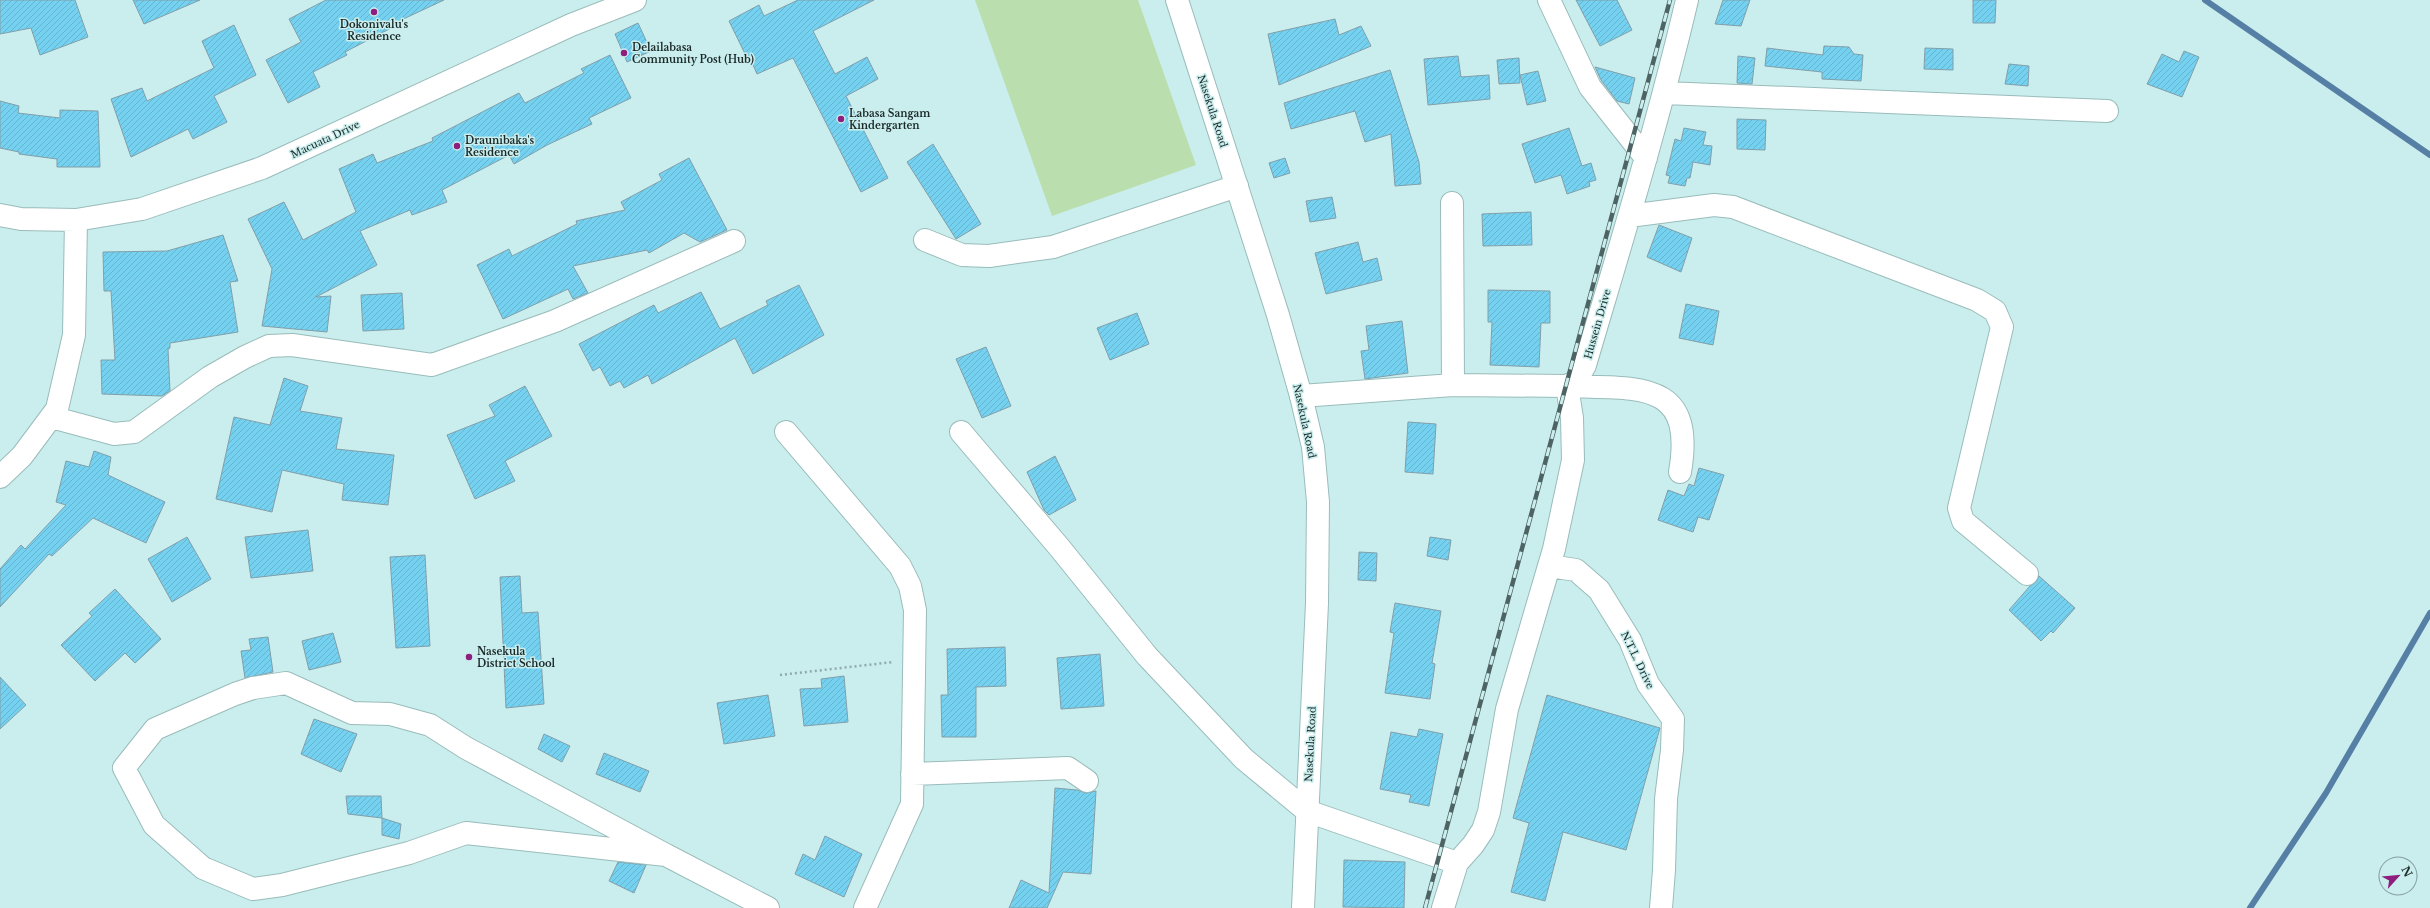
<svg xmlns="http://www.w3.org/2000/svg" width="2430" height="908" viewBox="0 0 2430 908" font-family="'Libre Baskerville',serif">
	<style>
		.pitch { fill: #bbdeaf }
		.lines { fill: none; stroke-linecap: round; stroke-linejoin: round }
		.stream { stroke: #567fa5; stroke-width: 6 }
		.building { fill: url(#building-hatch); stroke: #809faa }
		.minor-casing { stroke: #99bcbb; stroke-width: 24 }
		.major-casing { stroke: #99bcbb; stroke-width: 24 }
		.path { stroke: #8eabaa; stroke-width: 2.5; stroke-dasharray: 2 3; stroke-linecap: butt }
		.minor { stroke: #fff; stroke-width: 22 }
		.major { stroke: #fff; stroke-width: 22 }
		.rail-casing { stroke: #4e6363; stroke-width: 4.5 }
		.rail { stroke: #caeeed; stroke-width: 3; stroke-dasharray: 9; stroke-linecap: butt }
		.poi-dot { fill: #8e1d7e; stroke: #caeeed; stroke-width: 1.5 }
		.labels { text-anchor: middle; stroke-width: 3; stroke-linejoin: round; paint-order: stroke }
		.poi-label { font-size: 10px; font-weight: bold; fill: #1b2929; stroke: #caeeed; text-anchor: start }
		.street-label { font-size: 10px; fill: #1b2929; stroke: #caeeed }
	</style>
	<defs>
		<pattern id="building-hatch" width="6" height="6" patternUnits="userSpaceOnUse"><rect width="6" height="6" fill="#75d1f0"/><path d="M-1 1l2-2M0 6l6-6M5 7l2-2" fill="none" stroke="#65b3ce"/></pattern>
	</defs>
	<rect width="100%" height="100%" fill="#caeeed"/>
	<path class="pitch" d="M 975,0 L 1138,0 L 1196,165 L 1052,216 Z"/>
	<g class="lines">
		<path class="stream" d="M 2205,0 L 2430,155
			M 2250,908 L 2326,793 L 2430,613"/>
	</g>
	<path class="building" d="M 0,0 L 75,0 L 88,37 L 40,55 L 31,28 L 0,34 Z
		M 133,0 L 200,0 L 144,24 Z
		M 326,0 L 444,0 L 397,22 L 399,24 L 345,52 L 347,55 L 313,72 L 320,87 L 288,103 L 266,60 L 301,42 L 289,19 Z
		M 798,0 L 874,0 L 813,31 L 835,74 L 867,57 L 878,79 L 846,96 L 888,178 L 861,192 L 793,58 L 757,74 L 750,58 L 748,60 L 729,21 L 759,5 L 764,16 Z
		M 1576,0 L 1617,0 L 1632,30 L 1600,46 Z
		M 1723,0 L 1750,0 L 1741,26 L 1715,24 Z
		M 1973,0 L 1996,0 L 1995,23 L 1973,23 Z
		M 1335,19 L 1339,35 L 1361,26 L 1371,46 L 1279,85 L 1268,34 Z
		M 638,23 L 651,51 L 627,62 L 615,34 Z
		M 234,25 L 256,75 L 214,96 L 227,122 L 193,139 L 188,129 L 131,157 L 111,99 L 142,88 L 147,101 L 214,68 L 202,41 Z
		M 1824,46 L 1849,47 L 1854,54 L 1863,55 L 1861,81 L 1822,79 L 1822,72 L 1765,66 L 1767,48 L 1823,55 Z
		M 1925,48 L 1953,49 L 1953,70 L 1924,69 Z
		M 2184,51 L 2199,57 L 2182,97 L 2147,84 L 2162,54 L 2179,62 Z
		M 610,55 L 631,98 L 589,118 L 592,124 L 547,145 L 514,164 L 509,155 L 442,190 L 447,202 L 412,215 L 410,210 L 360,231 L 377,265 L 316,297 L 331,296 L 327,332 L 262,326 L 272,269 L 248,219 L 284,202 L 303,240 L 356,212 L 339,169 L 373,154 L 377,163 L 433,141 L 432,138 L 519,93 L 525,103 L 584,73 L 581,69 Z
		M 1458,56 L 1461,77 L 1489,75 L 1490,99 L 1428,105 L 1424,59 Z
		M 1738,56 L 1755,58 L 1752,84 L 1737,83 Z
		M 1519,58 L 1520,83 L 1499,84 L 1497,60 Z
		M 2009,64 L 2029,66 L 2028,86 L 2005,84 Z
		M 1595,67 L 1635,78 L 1629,104 L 1617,101 L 1601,80 Z
		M 1390,70 L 1419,162 L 1421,184 L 1395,186 L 1391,134 L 1365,142 L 1355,111 L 1291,129 L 1284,103 Z
		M 1538,71 L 1546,101 L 1527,105 L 1520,75 Z
		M 0,101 L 19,106 L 18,113 L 60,118 L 60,110 L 98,111 L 100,167 L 57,167 L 57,159 L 19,154 L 19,152 L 0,148 Z
		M 1737,119 L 1766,120 L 1765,150 L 1737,149 Z
		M 1569,128 L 1582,166 L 1591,163 L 1596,180 L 1589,182 L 1590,186 L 1567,194 L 1561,175 L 1535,183 L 1522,144 Z
		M 1684,128 L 1706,132 L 1703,145 L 1712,146 L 1710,165 L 1693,162 L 1690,178 L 1687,178 L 1685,186 L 1668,183 L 1670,176 L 1666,175 L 1675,139 L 1681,141 Z
		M 933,144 L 981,224 L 956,239 L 907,162 Z
		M 689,158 L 727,230 L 700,242 L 684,233 L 649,253 L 647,250 L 573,266 L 588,293 L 573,299 L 568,289 L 503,319 L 477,265 L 509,249 L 512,256 L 577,224 L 576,221 L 625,210 L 621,202 L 662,180 L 659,174 Z
		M 1285,158 L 1290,173 L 1274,178 L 1269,163 Z
		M 1332,197 L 1336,218 L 1310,222 L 1306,201 Z
		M 1531,212 L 1532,245 L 1483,246 L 1482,214 Z
		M 1659,225 L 1692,238 L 1681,272 L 1647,257 Z
		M 223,235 L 238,281 L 230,282 L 238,332 L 170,343 L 170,348 L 168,349 L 170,391 L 162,396 L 102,394 L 101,360 L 115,360 L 111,291 L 104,291 L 103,252 L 167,251 Z
		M 1358,242 L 1363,262 L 1377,258 L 1382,280 L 1326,294 L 1315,253 Z
		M 799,285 L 824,335 L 753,374 L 735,338 L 652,384 L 648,375 L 624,388 L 620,381 L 610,386 L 600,367 L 593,371 L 579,344 L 654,305 L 658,313 L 701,292 L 720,329 L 768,305 L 766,301 Z
		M 1488,290 L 1550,291 L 1550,323 L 1541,323 L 1539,367 L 1490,365 L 1492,322 L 1488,322 Z
		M 402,293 L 404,329 L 363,331 L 361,295 Z
		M 1686,304 L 1719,311 L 1713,345 L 1679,338 Z
		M 1137,313 L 1149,344 L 1110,360 L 1097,328 Z
		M 1402,321 L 1408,373 L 1365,379 L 1361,351 L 1369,350 L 1366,326 Z
		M 986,347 L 1011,406 L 982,418 L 956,359 Z
		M 284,378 L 308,386 L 300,411 L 342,418 L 336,449 L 394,455 L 388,505 L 342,500 L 344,484 L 282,470 L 272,512 L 216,499 L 234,417 L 270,425 Z
		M 525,386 L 552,436 L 505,461 L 515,481 L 475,499 L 447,435 L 495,416 L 489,405 Z
		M 1408,422 L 1436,424 L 1433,474 L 1405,472 Z
		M 94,451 L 111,457 L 108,475 L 165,502 L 146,543 L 93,518 L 52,556 L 49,554 L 0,607 L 0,569 L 21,545 L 25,549 L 66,505 L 56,502 L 66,461 L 89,467 Z
		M 1055,456 L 1076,500 L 1049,515 L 1044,510 L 1027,472 Z
		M 1699,468 L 1724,475 L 1709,520 L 1698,517 L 1693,532 L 1658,520 L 1668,490 L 1684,496 L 1689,484 L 1694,486 Z
		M 308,530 L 313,571 L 251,578 L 245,537 Z
		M 187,537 L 211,579 L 172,602 L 148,559 Z
		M 1430,537 L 1451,540 L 1448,560 L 1427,556 Z
		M 1359,552 L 1377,553 L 1376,581 L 1358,580 Z
		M 425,555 L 430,646 L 396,648 L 390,557 Z
		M 520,576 L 522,613 L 538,612 L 544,704 L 506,708 L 500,577 Z
		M 2039,576 L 2075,608 L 2053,633 L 2051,631 L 2041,641 L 2009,610 L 2030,586 L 2036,582 Z
		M 115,589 L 161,639 L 135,663 L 125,653 L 95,681 L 61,645 L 92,616 L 89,613 Z
		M 1395,603 L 1441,611 L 1432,663 L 1435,664 L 1430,699 L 1385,693 L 1394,633 L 1390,632 Z
		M 333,633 L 341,662 L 309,670 L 302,641 Z
		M 268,637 L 273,672 L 245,678 L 241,651 L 251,650 L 249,639 Z
		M 1005,647 L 1006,686 L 976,687 L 976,737 L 942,737 L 941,695 L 948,695 L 947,649 Z
		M 1100,654 L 1104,706 L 1061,709 L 1057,658 Z
		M 844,676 L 848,722 L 804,726 L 800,689 L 822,688 L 821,679 Z
		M 0,677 L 26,705 L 0,729 Z
		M 768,695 L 775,736 L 724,744 L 717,703 Z
		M 1547,695 L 1660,728 L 1626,850 L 1563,832 L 1545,901 L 1511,892 L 1529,823 L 1513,818 Z
		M 314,719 L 357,734 L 341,772 L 301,754 Z
		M 1419,729 L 1443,734 L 1429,806 L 1409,802 L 1411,795 L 1380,789 L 1391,732 L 1417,737 Z
		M 544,734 L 570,746 L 562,762 L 538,749 Z
		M 604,753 L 649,771 L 640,792 L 596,774 Z
		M 1055,788 L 1077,790 L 1086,793 L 1096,791 L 1091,874 L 1063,872 L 1047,908 L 1009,908 L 1021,880 L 1049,893 Z
		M 346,796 L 381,796 L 382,818 L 348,814 Z
		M 382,818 L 401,824 L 399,839 L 382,835 Z
		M 825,836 L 862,854 L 844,897 L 795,874 L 803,854 L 815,860 Z
		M 1344,860 L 1405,862 L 1404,908 L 1343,907 Z
		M 618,862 L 646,865 L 634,893 L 609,881 Z"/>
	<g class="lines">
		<defs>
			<path id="minor" d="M 1549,0 L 1590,87 L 1646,158
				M 1665,93 L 2107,111
				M 1452,203 L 1453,385
				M 0,215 L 21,219 L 76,220 L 142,209 L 262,168 L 571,25 L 635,0
				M 1629,216 L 1714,205 L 1733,207 L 1977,300 L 1995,311 L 2002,327 L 1959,508 L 1963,521 L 2027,574
				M 925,240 L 962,255 L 989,256 L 1053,247 L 1237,186
				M 1301,396 L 1453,385 L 1567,386 L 1576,381 L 1585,365 C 1621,243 1658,123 1687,0
				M 51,417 L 114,434 L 134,432 L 210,377 L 245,357 L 269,346 L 292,345 L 432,365 L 555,321 L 734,241
				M 786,432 L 900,566 L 910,586 L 915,610 L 912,804 L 865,908
				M 961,432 L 1059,547 L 1147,656 L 1244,759 L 1307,811 L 1457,863
				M 0,477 L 22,456 L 57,409 L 74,335 L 76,220
				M 1549,566 L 1576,570 L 1599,590 L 1630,640 L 1648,684 L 1673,719 L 1672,750 L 1666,799 L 1664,870 L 1661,908
				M 286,683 L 352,713 L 390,714 L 430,725 L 466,748 L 666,855 L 466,833 L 409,853 L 282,885 L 253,889 L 203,868 L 154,825 L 124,768 L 155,729 L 235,694 L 253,688 Z
				M 912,774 L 1068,768 L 1087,781
				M 666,855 L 768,908
				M 1443,908 L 1457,863 L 1473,845 L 1483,830 L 1489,812 L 1507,709 L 1554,549 L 1573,460 L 1572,418 L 1567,386 C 1636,389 1696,378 1680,472"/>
			<path id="major" d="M 1177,0 L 1278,315 L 1301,396 L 1313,447 L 1318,502 L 1317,603 L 1303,908"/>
		</defs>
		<use href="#minor" class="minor-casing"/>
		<use href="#major" class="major-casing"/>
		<path class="path" d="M 780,675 L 893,662"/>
		<use href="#minor" class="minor"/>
		<use href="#major" class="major"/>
		<defs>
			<path id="rail" d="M 1425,908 L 1670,0"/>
		</defs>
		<use href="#rail" class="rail-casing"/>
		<use href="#rail" class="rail"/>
	</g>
	<g class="poi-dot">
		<circle cx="374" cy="12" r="4"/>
		<circle cx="624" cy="53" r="4"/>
		<circle cx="841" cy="119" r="4"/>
		<circle cx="457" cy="146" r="4"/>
		<circle cx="469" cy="657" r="4"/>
	</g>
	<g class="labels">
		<g class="poi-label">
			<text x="374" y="28" text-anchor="middle">Dokonivalu's<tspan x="374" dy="12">Residence</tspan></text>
			<text x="632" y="51">Delailabasa<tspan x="632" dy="12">Community Post (Hub)</tspan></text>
			<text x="849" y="117">Labasa Sangam<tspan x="849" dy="12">Kindergarten</tspan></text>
			<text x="465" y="144">Draunibaka's<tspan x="465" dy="12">Residence</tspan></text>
			<text x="477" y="655">Nasekula<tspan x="477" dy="12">District School</tspan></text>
		</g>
		<g class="street-label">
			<text transform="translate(1213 111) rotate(72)" y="4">Nasekula Road</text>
			<text transform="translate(325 139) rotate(-25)" y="4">Macuata Drive</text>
			<text transform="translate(1597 324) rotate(-74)" y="4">Hussein Drive</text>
			<text transform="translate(1305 421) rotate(78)" y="4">Nasekula Road</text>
			<text transform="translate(1638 660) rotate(64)" y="4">N.T.L. Drive</text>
			<text transform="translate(1310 744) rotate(-87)" y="4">Nasekula Road</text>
		</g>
	</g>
	<g transform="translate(2398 876) rotate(63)"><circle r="19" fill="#caeeed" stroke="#849f9f"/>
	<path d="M0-3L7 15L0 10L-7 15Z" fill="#8e1d7e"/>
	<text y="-6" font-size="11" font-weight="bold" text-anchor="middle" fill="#1b2929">N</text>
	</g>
</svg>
